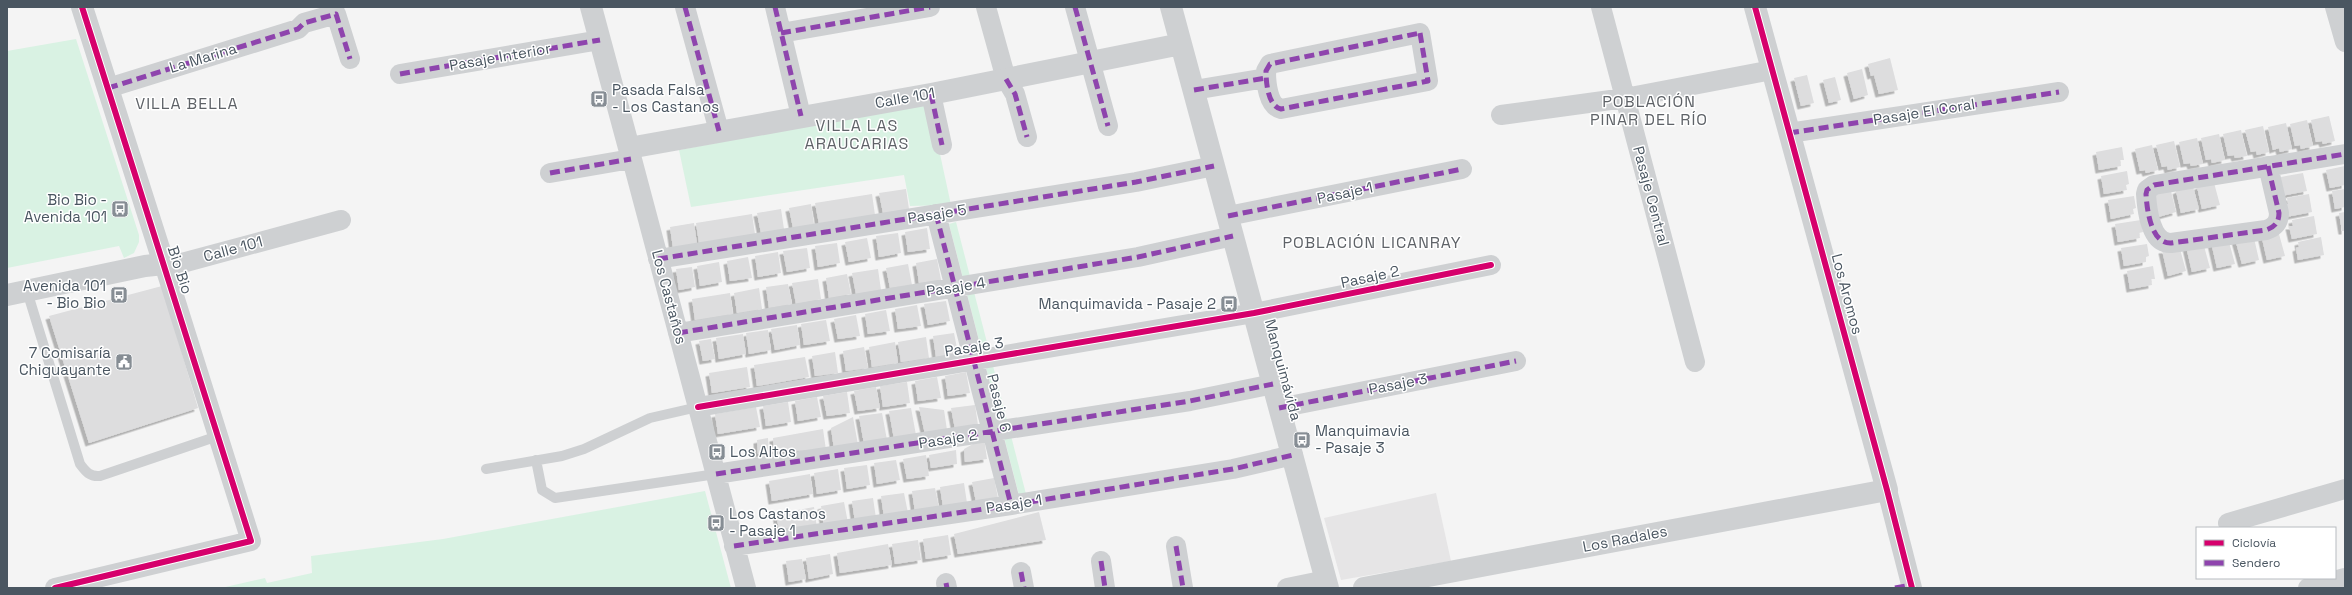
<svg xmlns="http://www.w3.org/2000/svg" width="2352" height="595" viewBox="0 0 2352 595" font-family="'Space Grotesk',sans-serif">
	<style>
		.education { fill: #e6e5e6 }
		.green { fill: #d9f2e3 }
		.building { fill: #ddddde; filter: url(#shadow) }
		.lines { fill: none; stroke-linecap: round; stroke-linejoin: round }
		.service { stroke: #ced0d2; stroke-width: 10 }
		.minor { stroke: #ced0d2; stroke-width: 20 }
		.tertiary { stroke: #ced0d2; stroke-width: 22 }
		.quiet { stroke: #8e44ad; stroke-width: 5; stroke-dasharray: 10 5; stroke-linecap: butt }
		.cycleway-casing { stroke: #fff; stroke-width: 8 }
		.cycleway { stroke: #d6006c; stroke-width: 6 }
		.labels { text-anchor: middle; stroke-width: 3; stroke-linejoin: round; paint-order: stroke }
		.street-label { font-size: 15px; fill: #4a5661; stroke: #fff }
		.poi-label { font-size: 15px; fill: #4a5661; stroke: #fff; text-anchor: start }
		.neighbourhood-label { font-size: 16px; letter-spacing: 1px; fill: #5f6368; stroke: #fff }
	</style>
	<defs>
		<filter id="shadow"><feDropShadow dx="-3.5" dy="3.5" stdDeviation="0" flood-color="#0004"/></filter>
	</defs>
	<rect width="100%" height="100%" fill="#f4f4f4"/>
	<path class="education" d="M 1436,493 L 1451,561 L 1341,580 L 1324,518 Z"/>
	<path class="green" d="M 76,39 L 139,235 L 139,242 L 134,253 L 124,258 L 119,246 L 7,268 L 7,51 Z
		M 929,103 L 951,205 L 910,206 L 904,175 L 691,207 L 679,150 Z
		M 956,222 L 1026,494 L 1019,495 L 949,224 Z
		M 705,491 L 731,588 L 221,588 L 265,578 L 267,583 L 312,573 L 311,556 L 443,539 Z"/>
	<path class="building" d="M 1890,58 L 1898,90 L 1879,94 L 1874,75 L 1871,76 L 1868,64 Z
		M 1862,69 L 1868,95 L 1854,99 L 1847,73 Z
		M 1807,75 L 1814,103 L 1801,106 L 1794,78 Z
		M 1835,77 L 1841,100 L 1829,103 L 1823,80 Z
		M 2329,116 L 2335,141 L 2323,144 L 2322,141 L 2316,142 L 2311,120 Z
		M 2307,120 L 2313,146 L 2301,149 L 2300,145 L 2295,146 L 2290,124 Z
		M 2286,123 L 2292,149 L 2280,152 L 2279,148 L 2273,150 L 2268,127 Z
		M 2263,126 L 2269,152 L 2257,155 L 2256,151 L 2251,152 L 2245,130 Z
		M 2241,130 L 2247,156 L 2235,158 L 2234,155 L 2228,156 L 2223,134 Z
		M 2219,134 L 2225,160 L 2212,163 L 2211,159 L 2206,160 L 2201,138 Z
		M 2197,138 L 2203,164 L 2191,166 L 2190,163 L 2184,164 L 2179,142 Z
		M 2174,141 L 2180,167 L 2168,170 L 2167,166 L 2162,167 L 2156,145 Z
		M 2152,145 L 2158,170 L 2146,173 L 2145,170 L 2140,171 L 2135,149 Z
		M 2122,147 L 2124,160 L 2120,160 L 2121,166 L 2099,170 L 2096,152 Z
		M 2345,166 L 2345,185 L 2330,188 L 2326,170 Z
		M 2127,171 L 2129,184 L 2126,185 L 2127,190 L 2104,194 L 2101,176 Z
		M 2303,173 L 2307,191 L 2281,196 L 2281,177 Z
		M 2213,179 L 2220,205 L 2202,209 L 2197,187 Z
		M 2192,183 L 2199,209 L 2181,213 L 2176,191 Z
		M 2170,187 L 2176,212 L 2158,217 L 2153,194 Z
		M 906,189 L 909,209 L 883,213 L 879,193 Z
		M 2345,189 L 2345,207 L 2335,209 L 2332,191 Z
		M 872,194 L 875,215 L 819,224 L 815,203 Z
		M 2309,194 L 2312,212 L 2286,217 L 2284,204 L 2288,204 L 2287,198 Z
		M 2134,196 L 2136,208 L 2133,209 L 2134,214 L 2111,219 L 2108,200 Z
		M 811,204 L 814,224 L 793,228 L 789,208 Z
		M 781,209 L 784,229 L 761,233 L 757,213 Z
		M 2345,212 L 2345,231 L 2342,231 L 2339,213 Z
		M 752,214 L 755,234 L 699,243 L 696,223 Z
		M 2314,216 L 2317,234 L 2292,239 L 2289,226 L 2293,226 L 2292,220 Z
		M 2141,220 L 2143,232 L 2139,233 L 2140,238 L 2118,242 L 2115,224 Z
		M 694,223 L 697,244 L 673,248 L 670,227 Z
		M 927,228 L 930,249 L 908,252 L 905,232 Z
		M 898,233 L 901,253 L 879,257 L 876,236 Z
		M 2261,234 L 2279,234 L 2285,256 L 2267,260 Z
		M 2321,237 L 2324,255 L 2298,260 L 2296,248 L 2299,247 L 2298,242 Z
		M 867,238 L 871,258 L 849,262 L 845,242 Z
		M 2254,238 L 2259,260 L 2242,264 L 2235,239 Z
		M 2211,242 L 2229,242 L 2235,264 L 2217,268 Z
		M 837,243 L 840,263 L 818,267 L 815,246 Z
		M 2147,244 L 2149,256 L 2146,257 L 2146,262 L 2124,266 L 2121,248 Z
		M 2186,246 L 2204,246 L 2210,268 L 2192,272 Z
		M 807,248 L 810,268 L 787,272 L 783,251 Z
		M 2180,249 L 2186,271 L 2168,276 L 2162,250 Z
		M 778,252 L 781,273 L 758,277 L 755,256 Z
		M 748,257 L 752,278 L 730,281 L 727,261 Z
		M 937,259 L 941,280 L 919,283 L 916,263 Z
		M 719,262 L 722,282 L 700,286 L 697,266 Z
		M 908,264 L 912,285 L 890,288 L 886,268 Z
		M 2153,266 L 2155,279 L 2151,279 L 2152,285 L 2130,289 L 2127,271 Z
		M 692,267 L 695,287 L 679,290 L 676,269 Z
		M 878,269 L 881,290 L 856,294 L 852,273 Z
		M 847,274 L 851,294 L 829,298 L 826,278 Z
		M 818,279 L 821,299 L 796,304 L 792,283 Z
		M 788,284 L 792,304 L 769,308 L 766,287 Z
		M 162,286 L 198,408 L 89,443 L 49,316 Z
		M 759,288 L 762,309 L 737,313 L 734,293 Z
		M 730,293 L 733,314 L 695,320 L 692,299 Z
		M 946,301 L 950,321 L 928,325 L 924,304 Z
		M 917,305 L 921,326 L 898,329 L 895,309 Z
		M 886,310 L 890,331 L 868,334 L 865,314 Z
		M 856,315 L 860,336 L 838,339 L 834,319 Z
		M 826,320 L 830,341 L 804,345 L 801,324 Z
		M 797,325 L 800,345 L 775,350 L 771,329 Z
		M 768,330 L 771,350 L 749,354 L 746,333 Z
		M 954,333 L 958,353 L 936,357 L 933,336 Z
		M 743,334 L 746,354 L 719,359 L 716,338 Z
		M 926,337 L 929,358 L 901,362 L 898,342 Z
		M 711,339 L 715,359 L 703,361 L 699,341 Z
		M 895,342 L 898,363 L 872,367 L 869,347 Z
		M 864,347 L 868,368 L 846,371 L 843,351 Z
		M 835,352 L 838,373 L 815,376 L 812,356 Z
		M 805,357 L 809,377 L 757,386 L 754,365 Z
		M 747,367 L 750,387 L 712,393 L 709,373 Z
		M 966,372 L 970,393 L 948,396 L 945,376 Z
		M 937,377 L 941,398 L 918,401 L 915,381 Z
		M 907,382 L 910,403 L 883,407 L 880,386 Z
		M 876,387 L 880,408 L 858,411 L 854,391 Z
		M 847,392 L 850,413 L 827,416 L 823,396 Z
		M 817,397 L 821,417 L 798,421 L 795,401 Z
		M 788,402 L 791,422 L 766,426 L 763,406 Z
		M 975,405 L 978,425 L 955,429 L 951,408 Z
		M 756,407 L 760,427 L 718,434 L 715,414 Z
		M 919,407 L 944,410 L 947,430 L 925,434 Z
		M 911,408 L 916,435 L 894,439 L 889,411 Z
		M 882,413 L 887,440 L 864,444 L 859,416 Z
		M 853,417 L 858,445 L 834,449 L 831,428 Z
		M 823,429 L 826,450 L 774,451 L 773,438 Z
		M 768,438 L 769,452 L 758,454 L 757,440 Z
		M 984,438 L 987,459 L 965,462 L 964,449 Z
		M 956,450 L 957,464 L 931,468 L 929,455 Z
		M 926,455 L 929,476 L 907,479 L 903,459 Z
		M 896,460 L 900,480 L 877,484 L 874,463 Z
		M 867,465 L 870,485 L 847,489 L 844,468 Z
		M 838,469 L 841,490 L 817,494 L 814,473 Z
		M 810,474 L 813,494 L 772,501 L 769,481 Z
		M 994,478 L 998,498 L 976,502 L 972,482 Z
		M 964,483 L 967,503 L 943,507 L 940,487 Z
		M 935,488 L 939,508 L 915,512 L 912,491 Z
		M 904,493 L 908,513 L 884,517 L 881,496 Z
		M 873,498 L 876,518 L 855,522 L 852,501 Z
		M 844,502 L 848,523 L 824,527 L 821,506 Z
		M 814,507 L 817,528 L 780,534 L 776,514 Z
		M 1039,512 L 1046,540 L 958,554 L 954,534 Z
		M 948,535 L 951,555 L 926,559 L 923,539 Z
		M 918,540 L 921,560 L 895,564 L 892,544 Z
		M 888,544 L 892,565 L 840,573 L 837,553 Z
		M 830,554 L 833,574 L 809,579 L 806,558 Z
		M 802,559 L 806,579 L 789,582 L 786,561 Z"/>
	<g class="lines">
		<path class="service" d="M 27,291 L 80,464 C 86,472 90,477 100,476 L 218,436
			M 536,460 L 542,490 L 555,498 L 716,474
			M 486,469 L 562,456 L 584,449 L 650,418 L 698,407"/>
		<path class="minor" d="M 685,7 L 719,131
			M 775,7 L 801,116
			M 986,7 L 1006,79 L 1015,94 L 1027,137
			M 1075,7 L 1108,126
			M 1601,7 L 1695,362
			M 2335,7 L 2345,42
			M 781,33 L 930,7
			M 1420,33 L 1428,81 L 1281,109 C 1268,106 1266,83 1266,71 L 1270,64 Z
			M 400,74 L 600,40
			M 108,88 L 298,29 L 304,23 L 336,14 L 350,59
			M 1194,90 L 1266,78
			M 931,94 L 942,145
			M 1501,115 L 1625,98 L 1772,70
			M 1789,133 L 2059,92
			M 629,148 L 746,588
			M 2268,166 L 2279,213 C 2279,222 2275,227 2266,230 L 2171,243 C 2151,244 2147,210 2146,194 L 2147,190 L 2154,185 L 2345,154
			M 550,173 L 631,159
			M 936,214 L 1011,505
			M 1228,216 L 1462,169
			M 658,259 L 1136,182 L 1214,166
			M 678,333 L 1138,257 L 1233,236
			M 698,407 L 1254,313 L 1491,265
			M 1279,408 L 1516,361
			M 716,474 L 1190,401 L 1273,384
			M 1887,490 L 1912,588
			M 2228,523 L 2345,489
			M 734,546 L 1011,505 L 1233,469 L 1293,455
			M 1176,546 L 1183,588
			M 1101,561 L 1105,588
			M 1021,572 L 1024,588
			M 946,583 L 947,588
			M 55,588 L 251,541 L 164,264 L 182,263 L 341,220
			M 1287,588 L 1326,580
			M 2308,588 L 2345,578"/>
		<path class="tertiary" d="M 591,7 L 629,148 L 931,94 L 1181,44
			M 1171,7 L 1328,588
			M 7,295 L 145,266 L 164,264 L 82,7
			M 1364,588 L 1887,490 L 1755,7"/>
		<path class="quiet" d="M 685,7 L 719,131
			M 775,7 L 801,116
			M 1075,7 L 1108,126
			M 781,33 L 930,7
			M 1420,33 L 1428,81 L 1281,109 C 1268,106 1266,83 1266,71 L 1270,64 Z
			M 400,74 L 600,40
			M 1006,79 L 1015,94 L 1027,137
			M 108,88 L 298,29 L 304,23 L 336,14 L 350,59
			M 1194,90 L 1266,78
			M 931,94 L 942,145
			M 1789,133 L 2059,92
			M 2268,166 L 2279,213 C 2279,222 2275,227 2266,230 L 2171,243 C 2151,244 2147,210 2146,194 L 2147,190 L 2154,185 L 2345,154
			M 550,173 L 631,159
			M 936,214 L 1011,505
			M 1228,216 L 1462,169
			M 658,259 L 1136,182 L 1214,166
			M 678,333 L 1138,257 L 1233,236
			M 1279,408 L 1516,361
			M 716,474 L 1190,401 L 1273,384
			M 734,546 L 1011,505 L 1233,469 L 1293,455
			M 1176,546 L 1183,588
			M 1101,561 L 1105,588
			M 1021,572 L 1024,588
			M 946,583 L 947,588
			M 1895,588 L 1911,585"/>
		<defs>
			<path id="cycleway" d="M 1755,7 L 1887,490 L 1912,588
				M 698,407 L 1254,313 L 1491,265
				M 55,588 L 251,541 L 82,7"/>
		</defs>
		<use href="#cycleway" class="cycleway-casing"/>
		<use href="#cycleway" class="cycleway"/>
	</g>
	<defs>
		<symbol id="bus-square" viewBox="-11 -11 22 22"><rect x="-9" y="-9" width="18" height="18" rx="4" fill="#868d94" stroke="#fff"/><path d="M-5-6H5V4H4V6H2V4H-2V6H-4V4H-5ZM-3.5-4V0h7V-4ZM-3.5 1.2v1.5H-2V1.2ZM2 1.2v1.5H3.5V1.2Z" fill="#fff"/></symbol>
		<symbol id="civic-square" viewBox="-11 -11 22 22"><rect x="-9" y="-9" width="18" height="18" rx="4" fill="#868d94" stroke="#fff"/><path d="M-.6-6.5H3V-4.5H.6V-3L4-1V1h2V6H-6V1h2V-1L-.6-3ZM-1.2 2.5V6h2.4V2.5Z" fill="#fff"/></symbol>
	</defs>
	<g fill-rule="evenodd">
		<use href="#bus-square" x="589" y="89" width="20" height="20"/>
		<use href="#bus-square" x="110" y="199" width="20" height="20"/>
		<use href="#bus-square" x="109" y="285" width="20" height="20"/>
		<use href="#bus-square" x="1219" y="294" width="20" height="20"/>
		<use href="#civic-square" x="114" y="352" width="20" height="20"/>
		<use href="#bus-square" x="1292" y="430" width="20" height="20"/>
		<use href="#bus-square" x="707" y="442" width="20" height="20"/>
		<use href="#bus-square" x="706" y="513" width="20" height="20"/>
	</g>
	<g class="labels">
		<g class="street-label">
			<text transform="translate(500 57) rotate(-10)" y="5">Pasaje Interior</text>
			<text transform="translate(203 58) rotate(-17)" y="5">La Marina</text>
			<text transform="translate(905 98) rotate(-10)" y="5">Calle 101</text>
			<text transform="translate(1924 112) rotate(-9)" y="5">Pasaje El Coral</text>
			<text transform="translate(1345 193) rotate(-12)" y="5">Pasaje 1</text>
			<text transform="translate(1651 196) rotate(75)" y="5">Pasaje Central</text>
			<text transform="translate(937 214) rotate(-9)" y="5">Pasaje 5</text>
			<text transform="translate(233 249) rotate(-15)" y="5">Calle 101</text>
			<text transform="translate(180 270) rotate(72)" y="5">Bio Bio</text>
			<text transform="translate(1370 277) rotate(-12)" y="5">Pasaje 2</text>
			<text transform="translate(956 287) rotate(-9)" y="5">Pasaje 4</text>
			<text transform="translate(1847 294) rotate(75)" y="5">Los Aromos</text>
			<text transform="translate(669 297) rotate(75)" y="5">Los Castaños</text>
			<text transform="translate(974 347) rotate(-9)" y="5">Pasaje 3</text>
			<text transform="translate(1283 370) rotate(75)" y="5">Manquimávida</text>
			<text transform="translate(1398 384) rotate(-11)" y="5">Pasaje 3</text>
			<text transform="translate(999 403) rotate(76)" y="5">Pasaje 6</text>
			<text transform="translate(948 439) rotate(-9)" y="5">Pasaje 2</text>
			<text transform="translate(1014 504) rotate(-9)" y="5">Pasaje 1</text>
			<text transform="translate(1625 539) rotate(-11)" y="5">Los Radales</text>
		</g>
		<g class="poi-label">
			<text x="612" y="95">Pasada Falsa<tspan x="612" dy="17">- Los Castanos</tspan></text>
			<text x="107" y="205" text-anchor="end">Bio Bio -<tspan x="107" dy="17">Avenida 101</tspan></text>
			<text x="106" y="291" text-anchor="end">Avenida 101<tspan x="106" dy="17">- Bio Bio</tspan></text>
			<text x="1216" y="309" text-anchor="end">Manquimavida - Pasaje 2</text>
			<text x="111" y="358" text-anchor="end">7 Comisaría<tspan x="111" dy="17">Chiguayante</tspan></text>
			<text x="1315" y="436">Manquimavia<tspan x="1315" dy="17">- Pasaje 3</tspan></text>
			<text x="730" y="457">Los Altos</text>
			<text x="729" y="519">Los Castanos<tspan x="729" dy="17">- Pasaje 1</tspan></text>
		</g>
		<g class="neighbourhood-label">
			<text x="1649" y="107">POBLACIÓN<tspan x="1649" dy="18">PINAR DEL RÍO</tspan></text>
			<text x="187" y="109">VILLA BELLA</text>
			<text x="857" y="131">VILLA LAS<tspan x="857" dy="18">ARAUCARIAS</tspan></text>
			<text x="1372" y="248">POBLACIÓN LICANRAY</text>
		</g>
	</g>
	<rect width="2352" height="595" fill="none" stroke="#4a5661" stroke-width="16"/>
	<rect x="2196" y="527" width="140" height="52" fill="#ffffff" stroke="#b7bbc0"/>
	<rect x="2204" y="540" width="20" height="6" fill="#d6006c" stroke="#b7bbc0"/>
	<text x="2232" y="547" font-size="12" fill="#4a5661">Ciclovía</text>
	<rect x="2204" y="560" width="20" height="6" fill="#8e44ad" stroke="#b7bbc0"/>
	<text x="2232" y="567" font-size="12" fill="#4a5661">Sendero</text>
</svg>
